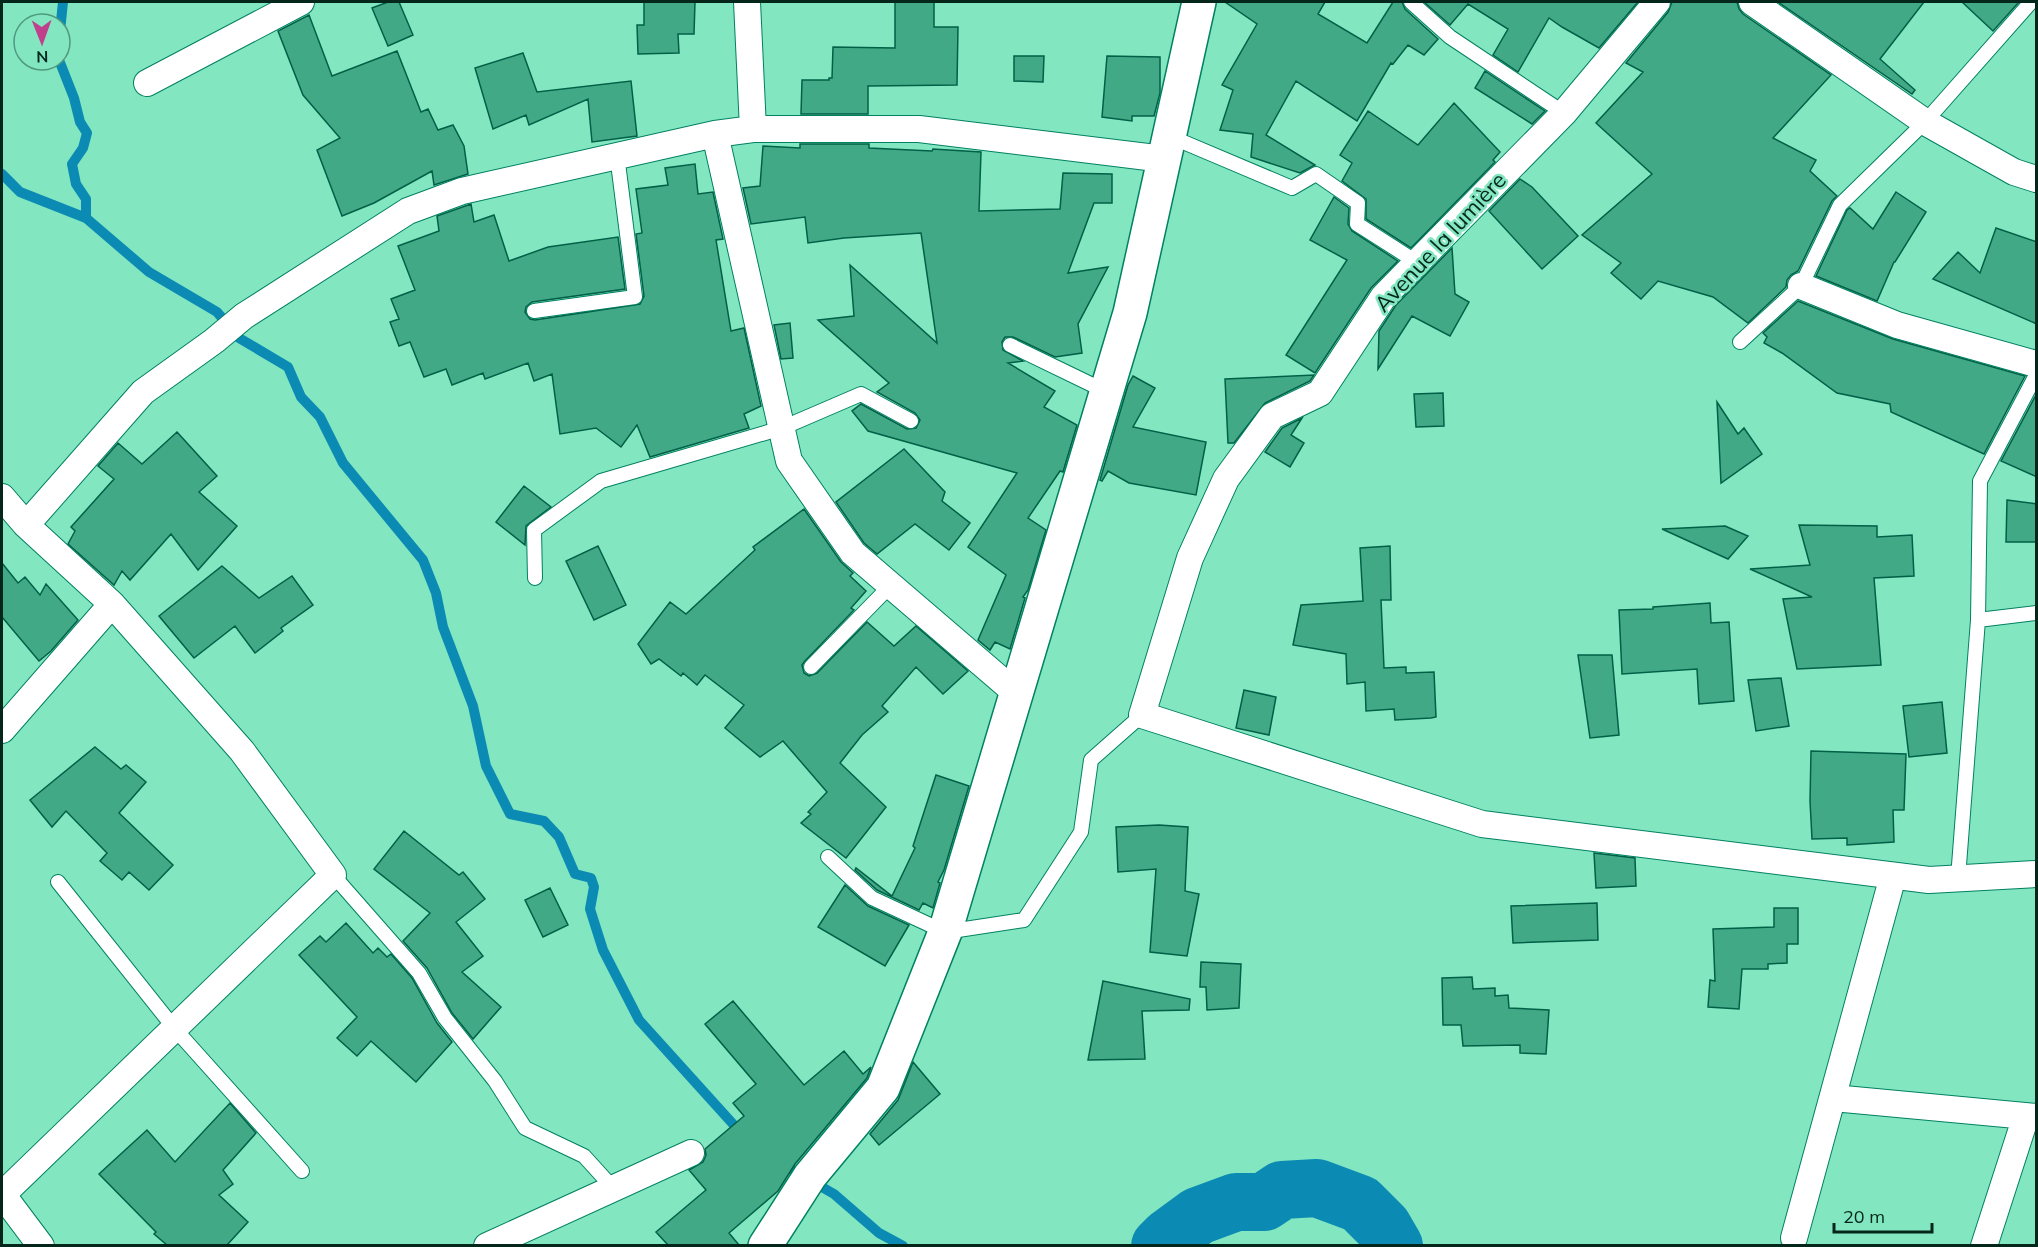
<svg xmlns="http://www.w3.org/2000/svg" width="2038" height="1247" viewBox="0 0 2038 1247" font-family="Mulish,sans-serif">
	<style>
		.lines { fill: none; stroke-linecap: round; stroke-linejoin: round }
		.stream { stroke: #0b8bb3; stroke-width: 10 }
		.river { stroke: #0b8bb3; stroke-width: 58 }
		.building { fill: #41a986; stroke: #026047; stroke-width: 1.5 }
		.lane-casing { stroke: #008160; stroke-width: 16 }
		.street-casing { stroke: #008160; stroke-width: 28 }
		.secondary-casing { stroke: #008160; stroke-width: 36 }
		.lane { stroke: #fff; stroke-width: 14 }
		.street { stroke: #fff; stroke-width: 26 }
		.secondary { stroke: #fff; stroke-width: 33 }
		.labels { text-anchor: middle; stroke-width: 5; stroke-linejoin: round; paint-order: stroke }
		.street-label { font-size: 22px; fill: #05261b; stroke: #82e6c1 }
	</style>
	<rect width="100%" height="100%" fill="#82e6c1"/>
	<g class="lines">
		<path class="stream" d="M 60,31 L 63,2
			M 59,60 L 74,98 L 80,122 L 87,133 L 83,148 L 72,164 L 76,184 L 86,199 L 86,218
			M 2,174 L 20,192 L 86,218 L 149,272 L 217,312 L 239,338 L 288,367 L 301,397 L 320,417 L 343,463 L 423,560 L 436,593 L 443,627 L 473,706 L 486,766 L 510,814 L 544,821 L 559,837 L 575,874 L 591,878 L 594,887 L 590,909 L 603,950 L 639,1020 L 742,1134
			M 780,1163 L 834,1194 L 879,1233 L 903,1246"/>
		<path class="river" d="M 1160,1246 L 1168,1238 L 1198,1216 L 1236,1202 L 1264,1202 L 1282,1190 L 1317,1188 L 1360,1204 L 1383,1227 L 1394,1246"/>
	</g>
	<path class="building" d="M 388,2 L 399,2 L 413,35 L 388,46 L 372,8 Z
		M 644,2 L 695,2 L 694,34 L 678,34 L 679,53 L 638,54 L 637,25 L 644,25 Z
		M 895,2 L 934,2 L 934,27 L 958,27 L 957,85 L 868,86 L 868,114 L 801,114 L 802,80 L 829,80 L 829,78 L 832,78 L 833,47 L 895,48 Z
		M 1225,2 L 1325,2 L 1318,14 L 1367,43 L 1393,2 L 1402,2 L 1405,9 L 1438,39 L 1424,55 L 1408,45 L 1393,64 L 1391,63 L 1357,121 L 1296,81 L 1266,135 L 1315,165 L 1300,173 L 1251,157 L 1253,134 L 1220,130 L 1233,90 L 1222,85 L 1257,24 Z
		M 1424,2 L 1638,2 L 1599,48 L 1562,27 L 1549,18 L 1518,72 L 1493,55 L 1508,29 L 1468,4 L 1450,25 Z
		M 1672,2 L 1737,2 L 1739,9 L 1743,14 L 1831,75 L 1773,138 L 1816,160 L 1810,171 L 1837,196 L 1832,201 L 1798,271 L 1791,275 L 1787,280 L 1786,287 L 1748,323 L 1713,297 L 1658,281 L 1641,299 L 1611,273 L 1621,263 L 1582,235 L 1652,174 L 1596,123 L 1643,72 L 1626,63 L 1668,12 Z
		M 1778,2 L 1924,2 L 1880,59 L 1915,90 L 1912,94 Z
		M 1962,2 L 2019,2 L 1993,31 Z
		M 309,15 L 332,76 L 397,51 L 421,112 L 428,109 L 438,130 L 453,125 L 464,146 L 468,174 L 434,185 L 432,171 L 374,203 L 342,216 L 317,150 L 340,138 L 303,95 L 278,31 Z
		M 523,53 L 537,92 L 631,81 L 637,136 L 592,142 L 588,99 L 529,125 L 526,115 L 493,129 L 475,68 Z
		M 1014,56 L 1044,56 L 1043,82 L 1014,81 Z
		M 1107,56 L 1160,57 L 1160,93 L 1154,116 L 1132,116 L 1132,121 L 1102,117 Z
		M 1485,71 L 1545,111 L 1532,124 L 1475,88 Z
		M 1454,103 L 1500,152 L 1493,160 L 1495,162 L 1411,248 L 1366,219 L 1366,199 L 1342,181 L 1352,163 L 1340,155 L 1368,111 L 1418,145 Z
		M 800,144 L 869,144 L 869,148 L 932,151 L 933,149 L 981,152 L 979,211 L 1060,209 L 1063,173 L 1112,174 L 1112,203 L 1094,203 L 1068,273 L 1108,267 L 1078,324 L 1082,353 L 1055,357 L 1013,337 L 1005,337 L 1002,342 L 1003,350 L 1023,361 L 1008,363 L 1055,391 L 1044,407 L 1077,425 L 1063,472 L 1060,471 L 1028,518 L 1046,530 L 1028,590 L 1023,597 L 1025,598 L 1010,649 L 995,642 L 990,650 L 978,640 L 1006,575 L 968,547 L 1017,473 L 868,431 L 852,411 L 861,404 L 907,429 L 916,428 L 920,420 L 915,413 L 877,392 L 889,383 L 818,320 L 854,316 L 850,265 L 937,343 L 921,233 L 844,238 L 808,243 L 805,217 L 751,224 L 743,188 L 760,186 L 763,146 L 800,148 Z
		M 695,164 L 698,194 L 713,192 L 723,239 L 716,240 L 731,331 L 744,328 L 761,406 L 744,414 L 749,428 L 650,457 L 637,425 L 621,447 L 596,428 L 560,434 L 552,374 L 534,381 L 528,363 L 485,379 L 483,373 L 452,385 L 446,369 L 424,377 L 410,342 L 399,346 L 390,322 L 399,319 L 391,299 L 415,290 L 398,246 L 439,231 L 437,216 L 471,204 L 474,222 L 494,215 L 509,261 L 548,247 L 618,237 L 625,289 L 532,302 L 526,307 L 525,312 L 530,319 L 535,320 L 640,304 L 644,296 L 636,234 L 642,233 L 636,189 L 668,185 L 665,168 Z
		M 1520,179 L 1532,187 L 1578,236 L 1542,269 L 1489,211 Z
		M 1896,192 L 1926,212 L 1895,262 L 1894,262 L 1877,301 L 1816,276 L 1847,210 L 1850,208 L 1873,229 Z
		M 1334,197 L 1349,208 L 1348,224 L 1352,231 L 1398,261 L 1371,288 L 1315,373 L 1286,355 L 1347,260 L 1310,240 Z
		M 1996,228 L 2037,242 L 2037,324 L 1933,279 L 1958,252 L 1980,273 Z
		M 1452,248 L 1455,294 L 1469,302 L 1450,336 L 1412,316 L 1378,369 L 1379,331 L 1396,305 Z
		M 1798,301 L 1893,339 L 2025,376 L 1984,454 L 1891,412 L 1890,404 L 1837,393 L 1782,353 L 1764,343 L 1767,337 L 1763,333 Z
		M 790,323 L 793,358 L 781,359 L 774,325 Z
		M 1314,375 L 1310,381 L 1265,403 L 1234,443 L 1228,443 L 1225,379 Z
		M 1133,376 L 1155,388 L 1133,427 L 1206,442 L 1196,495 L 1129,483 L 1108,471 L 1102,481 L 1100,480 L 1128,385 Z
		M 1443,393 L 1444,426 L 1416,427 L 1414,394 Z
		M 2037,393 L 2037,477 L 2001,461 Z
		M 1717,402 L 1738,434 L 1744,428 L 1762,454 L 1721,483 Z
		M 1302,418 L 1291,435 L 1304,443 L 1290,467 L 1265,452 L 1282,428 Z
		M 177,432 L 217,476 L 199,492 L 237,526 L 198,570 L 171,534 L 130,580 L 122,571 L 114,585 L 68,544 L 75,531 L 71,527 L 114,479 L 98,466 L 118,443 L 142,464 Z
		M 904,449 L 945,492 L 942,501 L 970,523 L 949,550 L 915,524 L 877,554 L 864,543 L 836,502 Z
		M 524,486 L 551,507 L 526,526 L 525,545 L 496,522 Z
		M 2007,500 L 2037,504 L 2037,542 L 2006,542 Z
		M 804,509 L 841,562 L 853,573 L 850,576 L 866,591 L 851,608 L 854,610 L 805,661 L 802,665 L 804,673 L 809,676 L 817,673 L 867,622 L 894,646 L 916,626 L 968,671 L 943,694 L 916,667 L 882,706 L 888,712 L 862,735 L 840,763 L 886,807 L 846,858 L 801,823 L 811,814 L 808,812 L 827,792 L 783,741 L 760,757 L 725,728 L 744,705 L 705,675 L 697,685 L 683,673 L 681,676 L 659,659 L 651,664 L 638,644 L 670,602 L 686,614 L 755,550 L 753,547 Z
		M 1799,525 L 1877,526 L 1877,537 L 1912,535 L 1914,576 L 1874,578 L 1881,665 L 1797,669 L 1783,599 L 1812,597 L 1750,569 L 1810,565 Z
		M 1725,526 L 1748,536 L 1728,559 L 1662,529 Z
		M 598,546 L 626,605 L 594,620 L 566,561 Z
		M 1390,546 L 1391,600 L 1381,600 L 1384,668 L 1406,667 L 1406,673 L 1434,672 L 1436,717 L 1431,718 L 1395,720 L 1394,709 L 1366,711 L 1365,682 L 1347,684 L 1346,654 L 1293,645 L 1301,605 L 1363,601 L 1360,548 Z
		M 2,563 L 18,583 L 25,577 L 40,595 L 46,584 L 78,620 L 51,651 L 39,661 L 2,617 Z
		M 222,566 L 259,598 L 292,576 L 313,605 L 281,628 L 283,631 L 255,653 L 235,626 L 194,658 L 159,616 Z
		M 1710,603 L 1711,623 L 1729,622 L 1734,701 L 1699,704 L 1697,669 L 1622,674 L 1619,610 L 1653,609 L 1653,607 Z
		M 1578,655 L 1612,655 L 1619,735 L 1590,738 Z
		M 1781,678 L 1789,726 L 1756,731 L 1748,680 Z
		M 1244,690 L 1276,697 L 1269,735 L 1236,728 Z
		M 1942,702 L 1947,753 L 1909,757 L 1903,706 Z
		M 95,747 L 121,769 L 126,765 L 146,782 L 119,813 L 173,865 L 149,890 L 129,872 L 122,880 L 100,861 L 107,853 L 66,811 L 52,827 L 30,800 Z
		M 1811,751 L 1906,754 L 1904,810 L 1893,810 L 1894,842 L 1847,845 L 1847,838 L 1812,839 L 1810,801 Z
		M 936,775 L 969,786 L 944,870 L 938,882 L 940,883 L 933,908 L 923,903 L 919,910 L 877,890 L 855,870 L 856,868 L 892,896 L 915,848 L 913,846 Z
		M 1159,825 L 1188,827 L 1185,891 L 1199,894 L 1187,956 L 1150,952 L 1156,869 L 1118,872 L 1116,827 Z
		M 404,831 L 459,875 L 463,872 L 485,899 L 456,922 L 483,956 L 462,972 L 501,1007 L 473,1039 L 452,1013 L 427,968 L 403,941 L 430,913 L 374,869 Z
		M 1594,853 L 1635,858 L 1636,886 L 1596,888 Z
		M 845,885 L 868,906 L 909,925 L 885,966 L 818,927 Z
		M 550,888 L 568,925 L 543,937 L 525,900 Z
		M 1597,903 L 1598,940 L 1513,943 L 1511,906 Z
		M 1774,908 L 1798,908 L 1798,944 L 1787,944 L 1787,963 L 1768,964 L 1768,969 L 1742,969 L 1739,1009 L 1708,1007 L 1710,980 L 1715,981 L 1713,929 L 1774,927 Z
		M 346,923 L 373,953 L 378,948 L 387,957 L 391,954 L 412,978 L 437,1023 L 452,1042 L 416,1082 L 371,1041 L 357,1056 L 337,1038 L 357,1017 L 299,955 L 320,936 L 326,942 Z
		M 1201,962 L 1241,964 L 1239,1008 L 1207,1010 L 1206,987 L 1200,987 Z
		M 1472,977 L 1473,989 L 1495,988 L 1495,996 L 1508,995 L 1509,1008 L 1549,1010 L 1546,1054 L 1520,1053 L 1520,1045 L 1463,1046 L 1461,1025 L 1443,1025 L 1442,978 Z
		M 1103,981 L 1190,999 L 1189,1010 L 1142,1011 L 1145,1059 L 1088,1060 Z
		M 733,1001 L 804,1085 L 844,1051 L 863,1074 L 871,1067 L 867,1078 L 795,1164 L 778,1191 L 729,1233 L 739,1245 L 668,1245 L 656,1232 L 706,1190 L 689,1170 L 703,1162 L 706,1155 L 705,1149 L 744,1116 L 733,1103 L 756,1084 L 705,1024 Z
		M 913,1062 L 940,1094 L 879,1145 L 870,1134 L 898,1100 Z
		M 230,1103 L 256,1133 L 223,1170 L 233,1184 L 219,1195 L 248,1222 L 227,1245 L 167,1245 L 154,1234 L 156,1232 L 99,1174 L 147,1130 L 175,1162 Z"/>
	<g class="lines">
		<defs>
			<path id="lane" d="M 1411,2 L 1450,37 L 1564,113
				M 1169,136 L 1292,188 L 1316,174 L 1358,203 L 1357,224 L 1418,263
				M 534,311 L 635,297 L 617,155
				M 1740,342 L 1801,286 L 1840,205 L 1925,122 L 2031,2
				M 1010,345 L 1107,392
				M 535,578 L 534,530 L 601,481 L 782,428 L 861,394 L 911,421
				M 1978,620 L 2036,613
				M 811,667 L 891,585
				M 828,857 L 872,898 L 945,932 L 1024,920 L 1081,832 L 1091,760 L 1142,715
				M 333,875 L 419,973 L 445,1018 L 495,1081 L 525,1128 L 584,1156 L 613,1188
				M 1958,878 L 1978,620 L 1980,481 L 2036,375
				M 58,882 L 175,1029 L 302,1171"/>
			<path id="street" d="M 747,2 L 753,129
				M 1657,2 L 1564,113 L 1384,296 L 1320,393 L 1272,416 L 1226,479 L 1190,558 L 1142,715 L 1482,824 L 1929,880 L 2036,874
				M 1752,2 L 1925,122 L 2014,172 L 2036,179
				M 147,83 L 301,2
				M 715,134 L 789,461 L 853,553 L 1016,693
				M 1801,286 L 1897,325 L 2036,364
				M 2,497 L 26,525 L 112,604 L 242,751 L 333,875 L 2,1195
				M 26,525 L 143,392 L 214,341 L 244,316 L 408,211 L 462,191 L 715,134 L 753,129 L 919,129 L 1164,159
				M 2,730 L 112,604
				M 1833,1098 L 2036,1117
				M 2,1194 L 41,1246
				M 1794,1238 L 1893,876
				M 487,1246 L 691,1153
				M 1984,1246 L 2026,1116"/>
			<path id="secondary" d="M 765,1246 L 810,1176 L 883,1088 L 945,932 L 1130,313 L 1199,2"/>
		</defs>
		<use href="#lane" class="lane-casing"/>
		<use href="#street" class="street-casing"/>
		<use href="#secondary" class="secondary-casing"/>
		<use href="#lane" class="lane"/>
		<use href="#street" class="street"/>
		<use href="#secondary" class="secondary"/>
	</g>
	<g class="labels">
		<g class="street-label">
			<text transform="translate(1440 242) rotate(-47)" y="8">Avenue la lumière</text>
		</g>
	</g>
	<rect width="2038" height="1247" fill="none" stroke="#05261b" stroke-width="6"/>
	<g transform="translate(42 42) rotate(179)"><circle r="28" fill="#82e6c1" stroke="#50997f" stroke-width="1.5"/>
	<path d="M0-4.5L10 22L0 15L-10 22Z" fill="#c0408c"/>
	<text y="-9" font-size="16" font-weight="bold" text-anchor="middle" fill="#05261b">N</text>
	</g>
	<path d="M1834 1223v9h98v-9" fill="none" stroke="#05261b" stroke-width="3"/>
	<text x="1843" y="1223" font-size="18" fill="#05261b" stroke="#82e6c1" stroke-width="4.5" paint-order="stroke">20 m</text>
</svg>
